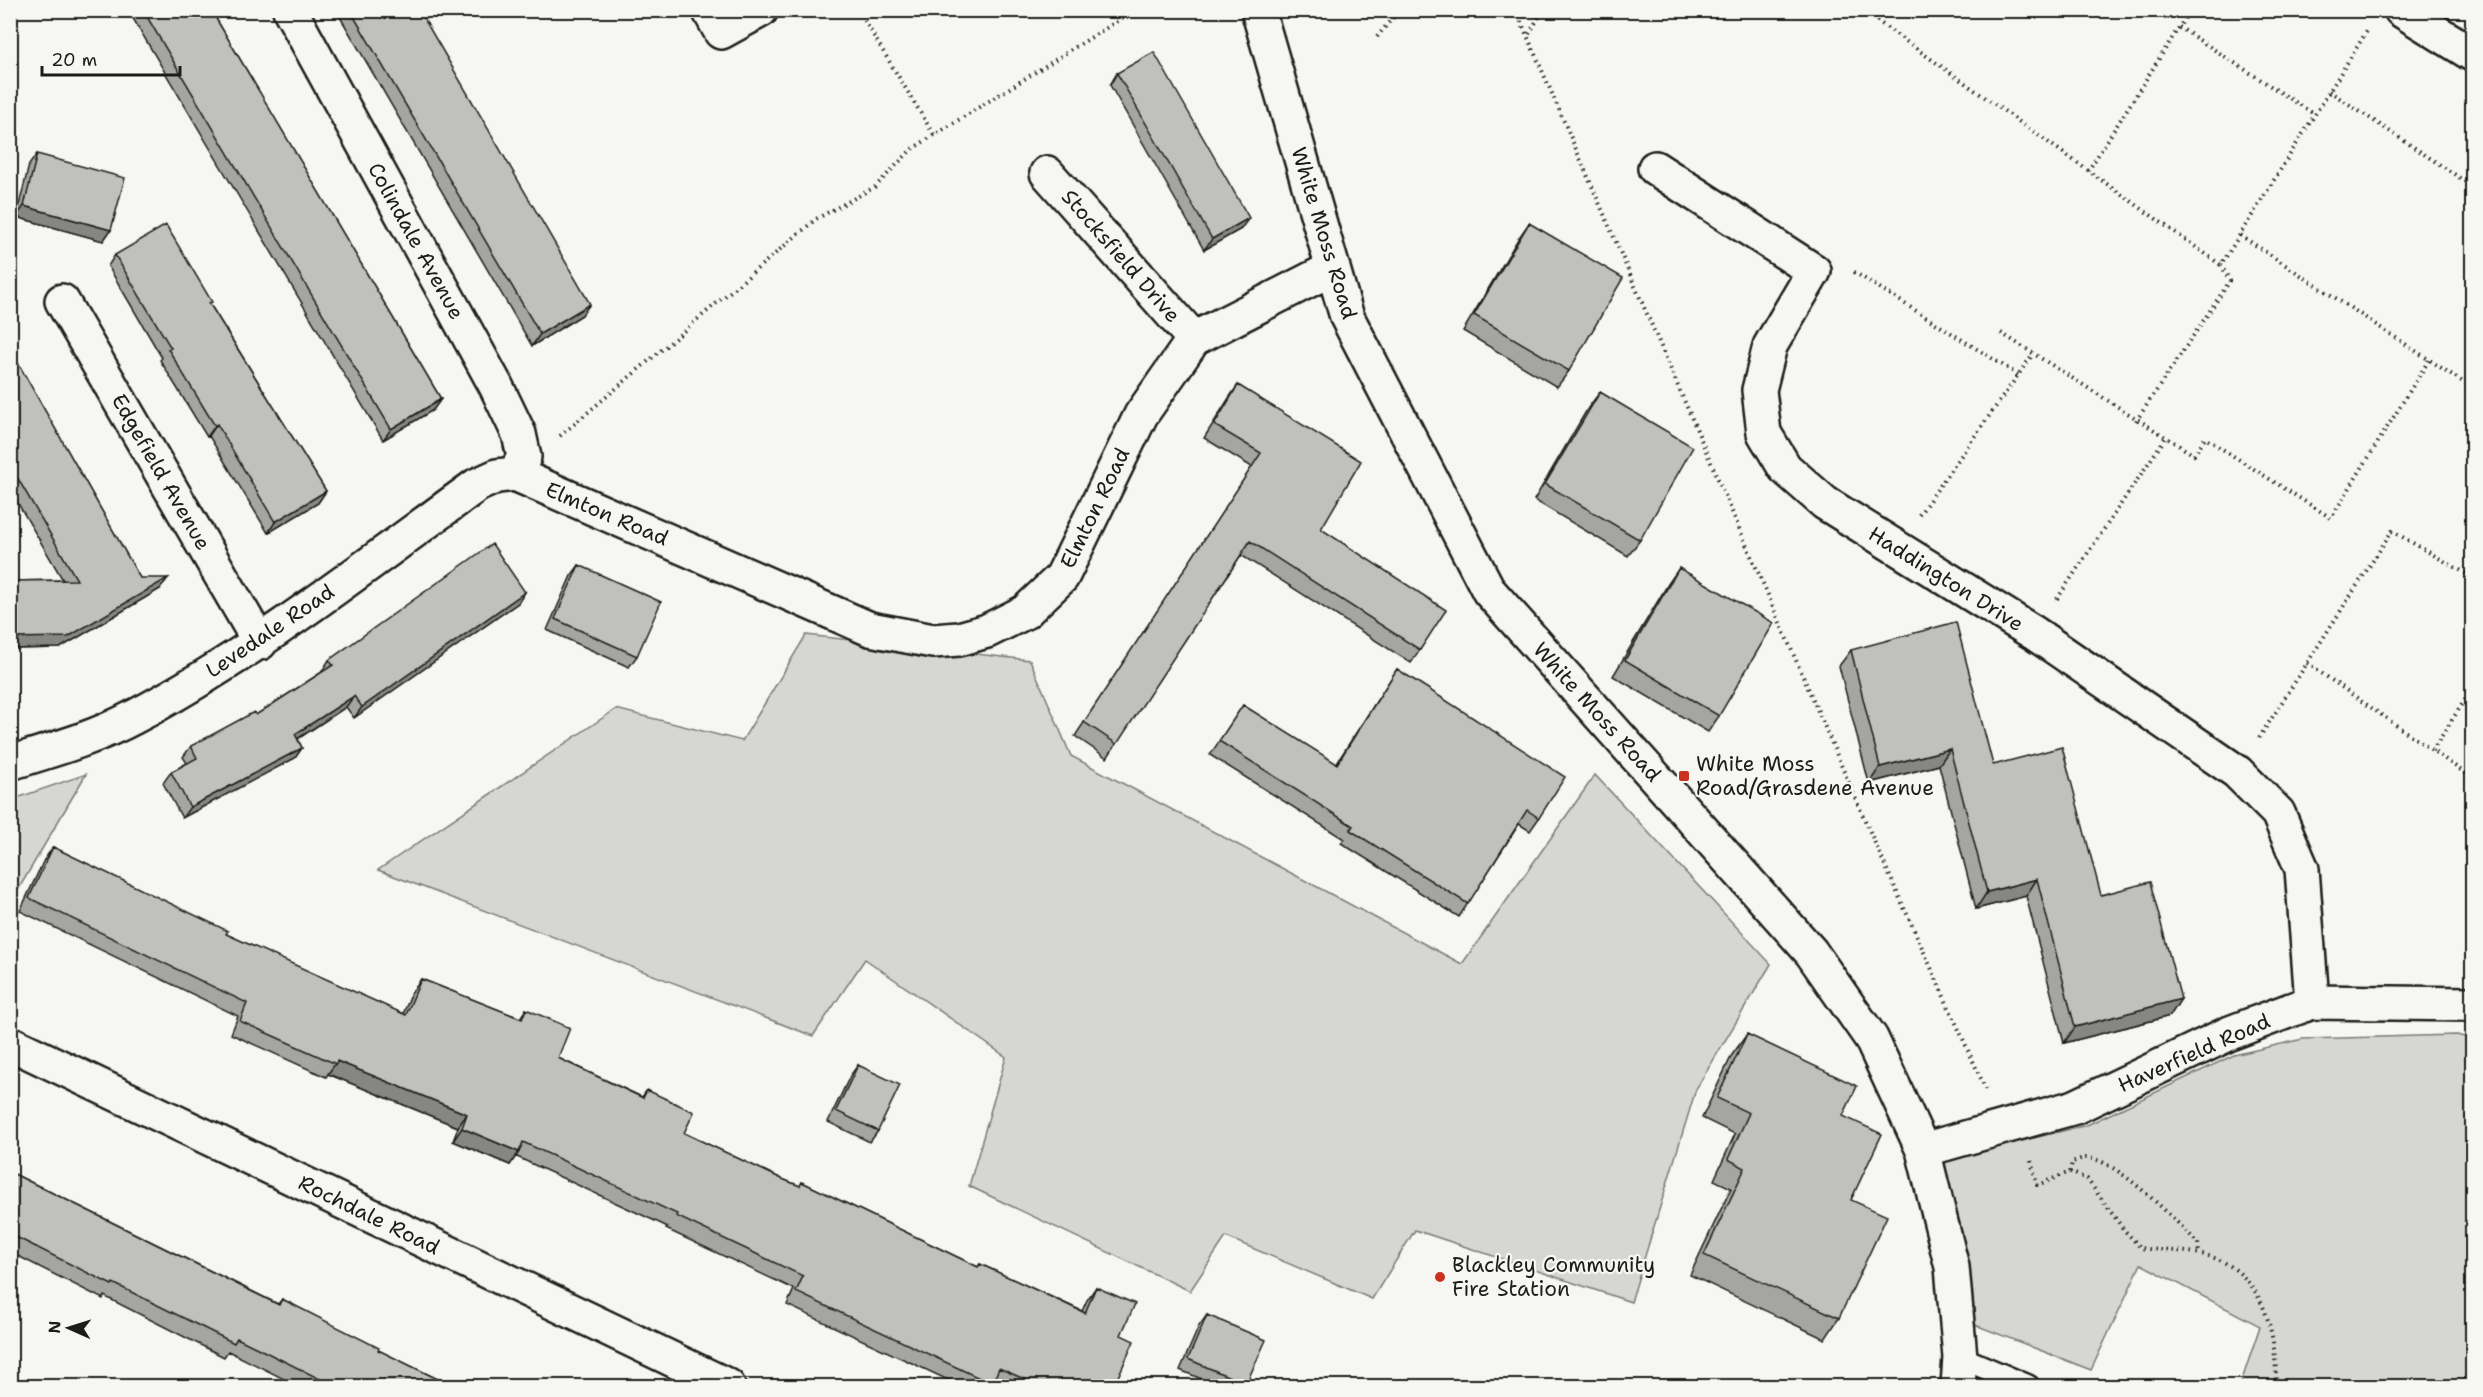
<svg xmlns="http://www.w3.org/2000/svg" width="2483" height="1397" viewBox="0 0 2483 1397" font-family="'Shantell Sans',sans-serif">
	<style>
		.green { fill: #d6d6d2; stroke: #797977; stroke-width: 1.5 }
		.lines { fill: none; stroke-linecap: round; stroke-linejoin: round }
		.service-casing { stroke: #1c1c1c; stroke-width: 26 }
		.minor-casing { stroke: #1c1c1c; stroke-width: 38 }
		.primary-casing { stroke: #1c1c1c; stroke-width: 38 }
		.path { stroke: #1c1c1c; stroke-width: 4; stroke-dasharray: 1.5 4.5; stroke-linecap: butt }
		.service { stroke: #f6f6f2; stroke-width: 21 }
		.minor { stroke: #f6f6f2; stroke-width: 33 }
		.primary { stroke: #f6f6f2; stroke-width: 33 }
		.wall { fill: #a5a5a3; stroke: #1c1c1c; stroke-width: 1.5 }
		.shaded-wall { fill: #868684; stroke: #1c1c1c; stroke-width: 1.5 }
		.building { fill: #c0c0bd; stroke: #1c1c1c; stroke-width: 1.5 }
		.poi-dot { fill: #c8321e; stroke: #f6f6f2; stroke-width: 2 }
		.labels { text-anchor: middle; stroke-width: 4.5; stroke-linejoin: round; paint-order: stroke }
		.street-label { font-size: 21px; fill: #1c1c1c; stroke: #f6f6f2 }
		.poi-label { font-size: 21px; fill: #1c1c1c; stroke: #f6f6f2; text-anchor: start }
	</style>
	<rect width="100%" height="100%" fill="#f6f6f2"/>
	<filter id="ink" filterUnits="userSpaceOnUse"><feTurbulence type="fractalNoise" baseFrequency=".0167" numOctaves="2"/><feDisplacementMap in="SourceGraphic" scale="12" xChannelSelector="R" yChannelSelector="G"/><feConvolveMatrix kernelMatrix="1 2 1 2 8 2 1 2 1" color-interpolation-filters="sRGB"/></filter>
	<g filter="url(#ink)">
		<path class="green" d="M 806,635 L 1030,660 L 1071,756 L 1462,964 L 1595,775 L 1771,964 L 1696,1089 L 1631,1302 L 1415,1230 L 1372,1299 L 1226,1237 L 1190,1291 L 969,1186 L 1006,1057 L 865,959 L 813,1036 L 378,870 L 616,709 L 742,741 Z
			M 86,774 L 11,902 L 11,800 Z
			M 2457,1035 L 2472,1039 L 2472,1386 L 2240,1386 L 2260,1326 L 2141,1264 L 2091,1370 L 1965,1321 L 1961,1269 L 1944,1156 L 1993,1148 L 2087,1125 L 2234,1055 L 2303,1039 Z"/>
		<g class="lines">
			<defs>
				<path id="service" d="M 1960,1357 L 2028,1386"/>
				<path id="minor" d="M 290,10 L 496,386 L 519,434 L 524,457 L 515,474
					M 709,10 L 721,32 L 761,10
					M 1258,10 L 1347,317 L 1489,591 L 1811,952 L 1871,1038 L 1923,1150 L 1952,1267 L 1960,1357 L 1958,1386
					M 2401,10 L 2472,54
					M 1655,168 L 1814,271 L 1770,346 L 1759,390 L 1764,433 L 1785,468 L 1825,503 L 2034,633 L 2237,772 L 2278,813 L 2302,869 L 2312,1002
					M 1047,173 L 1194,339
					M 62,301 L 260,643
					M 10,763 C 52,750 95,738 134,717 C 256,652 365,566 477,485 L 497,476 L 515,474 L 870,629 L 933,641 L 959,639 L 987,631 L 1025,612 L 1062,577 L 1141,415 L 1194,339 L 1333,268
					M 1923,1150 L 2075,1107 L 2230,1033 L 2312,1002 L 2472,1004"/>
				<path id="primary" d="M 10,1043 L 728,1386"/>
			</defs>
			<use href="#service" class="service-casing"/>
			<use href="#minor" class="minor-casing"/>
			<use href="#primary" class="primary-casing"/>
			<path class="path" d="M 858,10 L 934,135
				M 1516,10 L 1870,832 L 1986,1090
				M 1862,10 L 2221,265 L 2367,31
				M 2179,27 L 2314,114
				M 1529,34 L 1543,10
				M 1377,37 L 1399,10
				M 2329,91 L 2472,186
				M 2088,171 L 2190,10
				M 2240,235 L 2472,388
				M 1854,272 L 2020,376
				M 2001,333 L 2194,455 L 2205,438 L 2331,518 L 2429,360
				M 2136,421 L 2230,281 L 2221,265
				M 560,436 L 816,219 L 875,187 L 912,149 L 1135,10
				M 1919,515 L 2033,354
				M 2057,599 L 2166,437
				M 2307,663 L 2472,778
				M 2259,738 L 2392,531 L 2472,577
				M 2432,751 L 2472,689
				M 2031,1161 L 2037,1185 L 2070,1172 L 2087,1179 L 2124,1230 L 2141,1248 C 2160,1251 2181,1250 2201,1254 C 2261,1267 2276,1327 2276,1381 L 2280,1386
				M 2070,1172 L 2072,1162 C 2076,1161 2081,1158 2085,1158 C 2113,1155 2178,1223 2198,1243 L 2199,1254"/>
			<use href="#service" class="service"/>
			<use href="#minor" class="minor"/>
			<use href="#primary" class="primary"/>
		</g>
		<path class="wall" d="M 128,10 L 211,10 L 441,399 L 433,410 L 383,440 Z
			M 336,10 L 419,10 L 582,315 L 532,346 Z
			M 1117,73 L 1241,229 L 1204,250 L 1110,85 Z
			M 37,154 L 111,230 L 103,241 L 16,217 L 29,165 Z
			M 1529,223 L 1569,371 L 1557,387 L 1463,331 L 1518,239 Z
			M 115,255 L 210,304 L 326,491 L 318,503 L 268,533 L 209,436 L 207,437 L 160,360 L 162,358 L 108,266 Z
			M 10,349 L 140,578 L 160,589 L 60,648 L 10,649 L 10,581 L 63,580 L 10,490 Z
			M 1238,385 L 1321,529 L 1420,650 L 1411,663 L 1241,555 L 1107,758 L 1075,736 L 1252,467 L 1204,438 L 1229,398 Z
			M 1600,392 L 1640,540 L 1628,556 L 1534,500 L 1588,408 Z
			M 579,565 L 637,656 L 629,667 L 547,630 L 571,576 Z
			M 1679,568 L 1719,716 L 1708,732 L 1613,676 L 1668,584 Z
			M 525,592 L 518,603 L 354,718 L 346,707 L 298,739 L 302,748 L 295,758 L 182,818 L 163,783 L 171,772 L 187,763 L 183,757 L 191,746 L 256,715 L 322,672 L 322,671 L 329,660 Z
			M 1851,650 L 1993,765 L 2101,895 L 2170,1016 L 2064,1043 L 2026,896 L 1976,909 L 1939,765 L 1869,783 L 1839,666 Z
			M 1397,669 L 1539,818 L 1530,831 L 1519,824 L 1459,917 L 1341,843 L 1344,839 L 1210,755 L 1243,705 L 1336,764 Z
			M 53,847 L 226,934 L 403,1014 L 412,992 L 421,979 L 520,1018 L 526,1009 L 558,1058 L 642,1097 L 647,1090 L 684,1133 L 782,1179 L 800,1186 L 802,1182 L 978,1267 L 980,1264 L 1082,1311 L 1087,1300 L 1096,1287 L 1121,1335 L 1114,1386 L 1003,1386 L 992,1382 L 990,1386 L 961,1386 L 787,1305 L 794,1289 L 666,1229 L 668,1227 L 515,1156 L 510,1165 L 453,1141 L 458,1127 L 328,1074 L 326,1077 L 231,1034 L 238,1016 L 20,911 L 44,860 Z
			M 1747,1034 L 1843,1116 L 1851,1200 L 1839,1318 L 1825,1339 L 1690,1275 L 1731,1188 L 1714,1180 L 1735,1134 L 1702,1118 L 1732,1055 Z
			M 858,1065 L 878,1131 L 870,1142 L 828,1122 L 850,1076 Z
			M 10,1172 L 278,1304 L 282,1299 L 378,1350 L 452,1386 L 298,1386 L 228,1351 L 224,1357 L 104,1296 L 103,1299 L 10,1252 Z
			M 1207,1315 L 1246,1384 L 1245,1386 L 1218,1386 L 1180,1370 L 1199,1326 Z"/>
		<path class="shaded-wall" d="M 24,206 L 111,230 L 103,241 L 16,217 Z
			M 1249,218 L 1241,229 L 1204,250 L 1212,239 Z
			M 590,304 L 582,315 L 532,346 L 540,334 Z
			M 441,399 L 433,410 L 383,440 L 391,429 Z
			M 217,424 L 209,436 L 207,437 L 215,426 Z
			M 326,491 L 318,503 L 268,533 L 275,522 Z
			M 168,578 L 160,589 L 60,648 L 10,649 L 10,638 Z
			M 525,592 L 518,603 L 354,718 L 362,707 Z
			M 354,696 L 346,707 L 288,745 L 295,734 Z
			M 302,748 L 295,758 L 182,818 L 190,807 Z
			M 1950,749 L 1939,765 L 1869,783 L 1880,767 Z
			M 2037,879 L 2026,896 L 1976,909 L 1987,892 Z
			M 2181,999 L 2170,1016 L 2064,1043 L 2075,1027 Z
			M 337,1061 L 467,1114 L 458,1127 L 328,1074 Z
			M 462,1128 L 519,1152 L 510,1165 L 453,1141 Z"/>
		<path class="building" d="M 143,10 L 211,10 L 441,399 L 391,429 Z
			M 350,10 L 419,10 L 590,304 L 540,334 Z
			M 1154,52 L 1249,218 L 1212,239 L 1117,73 Z
			M 37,154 L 125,178 L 111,230 L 24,206 Z
			M 1529,223 L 1623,278 L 1569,371 L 1474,315 Z
			M 166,225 L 212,302 L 209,303 L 326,491 L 275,522 L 217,424 L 215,426 L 168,349 L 171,348 L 115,255 Z
			M 10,349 L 140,578 L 168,578 L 68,637 L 10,638 L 10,581 L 77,580 L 10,465 Z
			M 1238,385 L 1361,461 L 1321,529 L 1446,610 L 1420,650 L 1250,541 L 1117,744 L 1084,722 L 1261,453 L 1214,425 Z
			M 1600,392 L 1693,447 L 1640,540 L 1545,484 Z
			M 492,544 L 525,592 L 362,707 L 354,696 L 295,734 L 302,748 L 190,807 L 171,772 L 197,758 L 191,746 L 254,712 L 256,715 L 333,665 L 329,660 Z
			M 579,565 L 661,602 L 637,656 L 555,619 Z
			M 1679,568 L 1774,623 L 1719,716 L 1625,660 Z
			M 1956,622 L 1993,765 L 2062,747 L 2101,895 L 2150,882 L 2181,999 L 2075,1027 L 2037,879 L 1987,892 L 1950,749 L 1880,767 L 1851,650 Z
			M 1397,669 L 1565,777 L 1539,818 L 1527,810 L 1468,904 L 1350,830 L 1353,826 L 1219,741 L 1243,705 L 1337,764 Z
			M 53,847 L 228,931 L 226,934 L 406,1015 L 421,979 L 522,1019 L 526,1009 L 570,1028 L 558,1058 L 643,1098 L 647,1090 L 694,1112 L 684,1133 L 782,1179 L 800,1186 L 802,1182 L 978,1267 L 980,1264 L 1085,1313 L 1096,1287 L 1135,1304 L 1121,1335 L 1134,1341 L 1114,1386 L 1040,1386 L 999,1368 L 992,1384 L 796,1292 L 803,1276 L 676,1216 L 677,1214 L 523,1142 L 519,1152 L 462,1128 L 467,1114 L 337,1061 L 336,1064 L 240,1021 L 247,1003 L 29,898 Z
			M 1747,1034 L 1857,1086 L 1843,1116 L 1882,1134 L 1851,1200 L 1887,1216 L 1839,1318 L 1704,1255 L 1745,1168 L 1728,1159 L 1749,1113 L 1717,1098 Z
			M 858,1065 L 900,1085 L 878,1131 L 836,1111 Z
			M 10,1172 L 279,1305 L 282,1299 L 379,1348 L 378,1350 L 452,1386 L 334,1386 L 237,1338 L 234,1343 L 113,1283 L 112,1285 L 10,1234 Z
			M 1207,1315 L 1266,1340 L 1246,1384 L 1188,1359 Z"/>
	</g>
	<g class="poi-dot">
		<rect x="1678" y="770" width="12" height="12" rx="3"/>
		<circle cx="1440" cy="1277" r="6"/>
	</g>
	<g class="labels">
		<g class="street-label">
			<text transform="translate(1324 233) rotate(73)" y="7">White Moss Road</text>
			<text transform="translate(416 241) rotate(61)" y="7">Colindale Avenue</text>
			<text transform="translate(1121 256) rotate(49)" y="7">Stocksfield Drive</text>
			<text transform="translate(161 472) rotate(60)" y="7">Edgefield Avenue</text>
			<text transform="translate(1095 508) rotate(-64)" y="7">Elmton Road</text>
			<text transform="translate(607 514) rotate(23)" y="7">Elmton Road</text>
			<text transform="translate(1946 579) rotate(32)" y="7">Haddington Drive</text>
			<text transform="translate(270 631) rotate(-34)" y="7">Levedale Road</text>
			<text transform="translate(1597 712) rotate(48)" y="7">White Moss Road</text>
			<text transform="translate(2194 1053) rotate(-24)" y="7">Haverfield Road</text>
			<text transform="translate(369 1215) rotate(26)" y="7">Rochdale Road</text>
		</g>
		<g class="poi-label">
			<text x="1696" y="771">White Moss<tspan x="1696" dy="24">Road/Grasdene Avenue</tspan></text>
			<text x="1452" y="1272">Blackley Community<tspan x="1452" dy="24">Fire Station</tspan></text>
		</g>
	</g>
	<rect width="2483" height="1397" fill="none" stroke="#f6f6f2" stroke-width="36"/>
	<rect x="18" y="18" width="2447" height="1361" fill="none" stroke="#1c1c1c" stroke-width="2" filter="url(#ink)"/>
	<g transform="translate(69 1328) rotate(273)" stroke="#f6f6f2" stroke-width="4.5" paint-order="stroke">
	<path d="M0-4.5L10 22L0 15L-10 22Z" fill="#1c1c1c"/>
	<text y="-9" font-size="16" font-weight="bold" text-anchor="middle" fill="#1c1c1c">N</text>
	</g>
	<path d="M42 66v9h138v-9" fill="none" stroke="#1c1c1c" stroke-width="3"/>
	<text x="51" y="66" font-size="18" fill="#1c1c1c" stroke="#f6f6f2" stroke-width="4.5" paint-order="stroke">20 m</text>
</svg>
